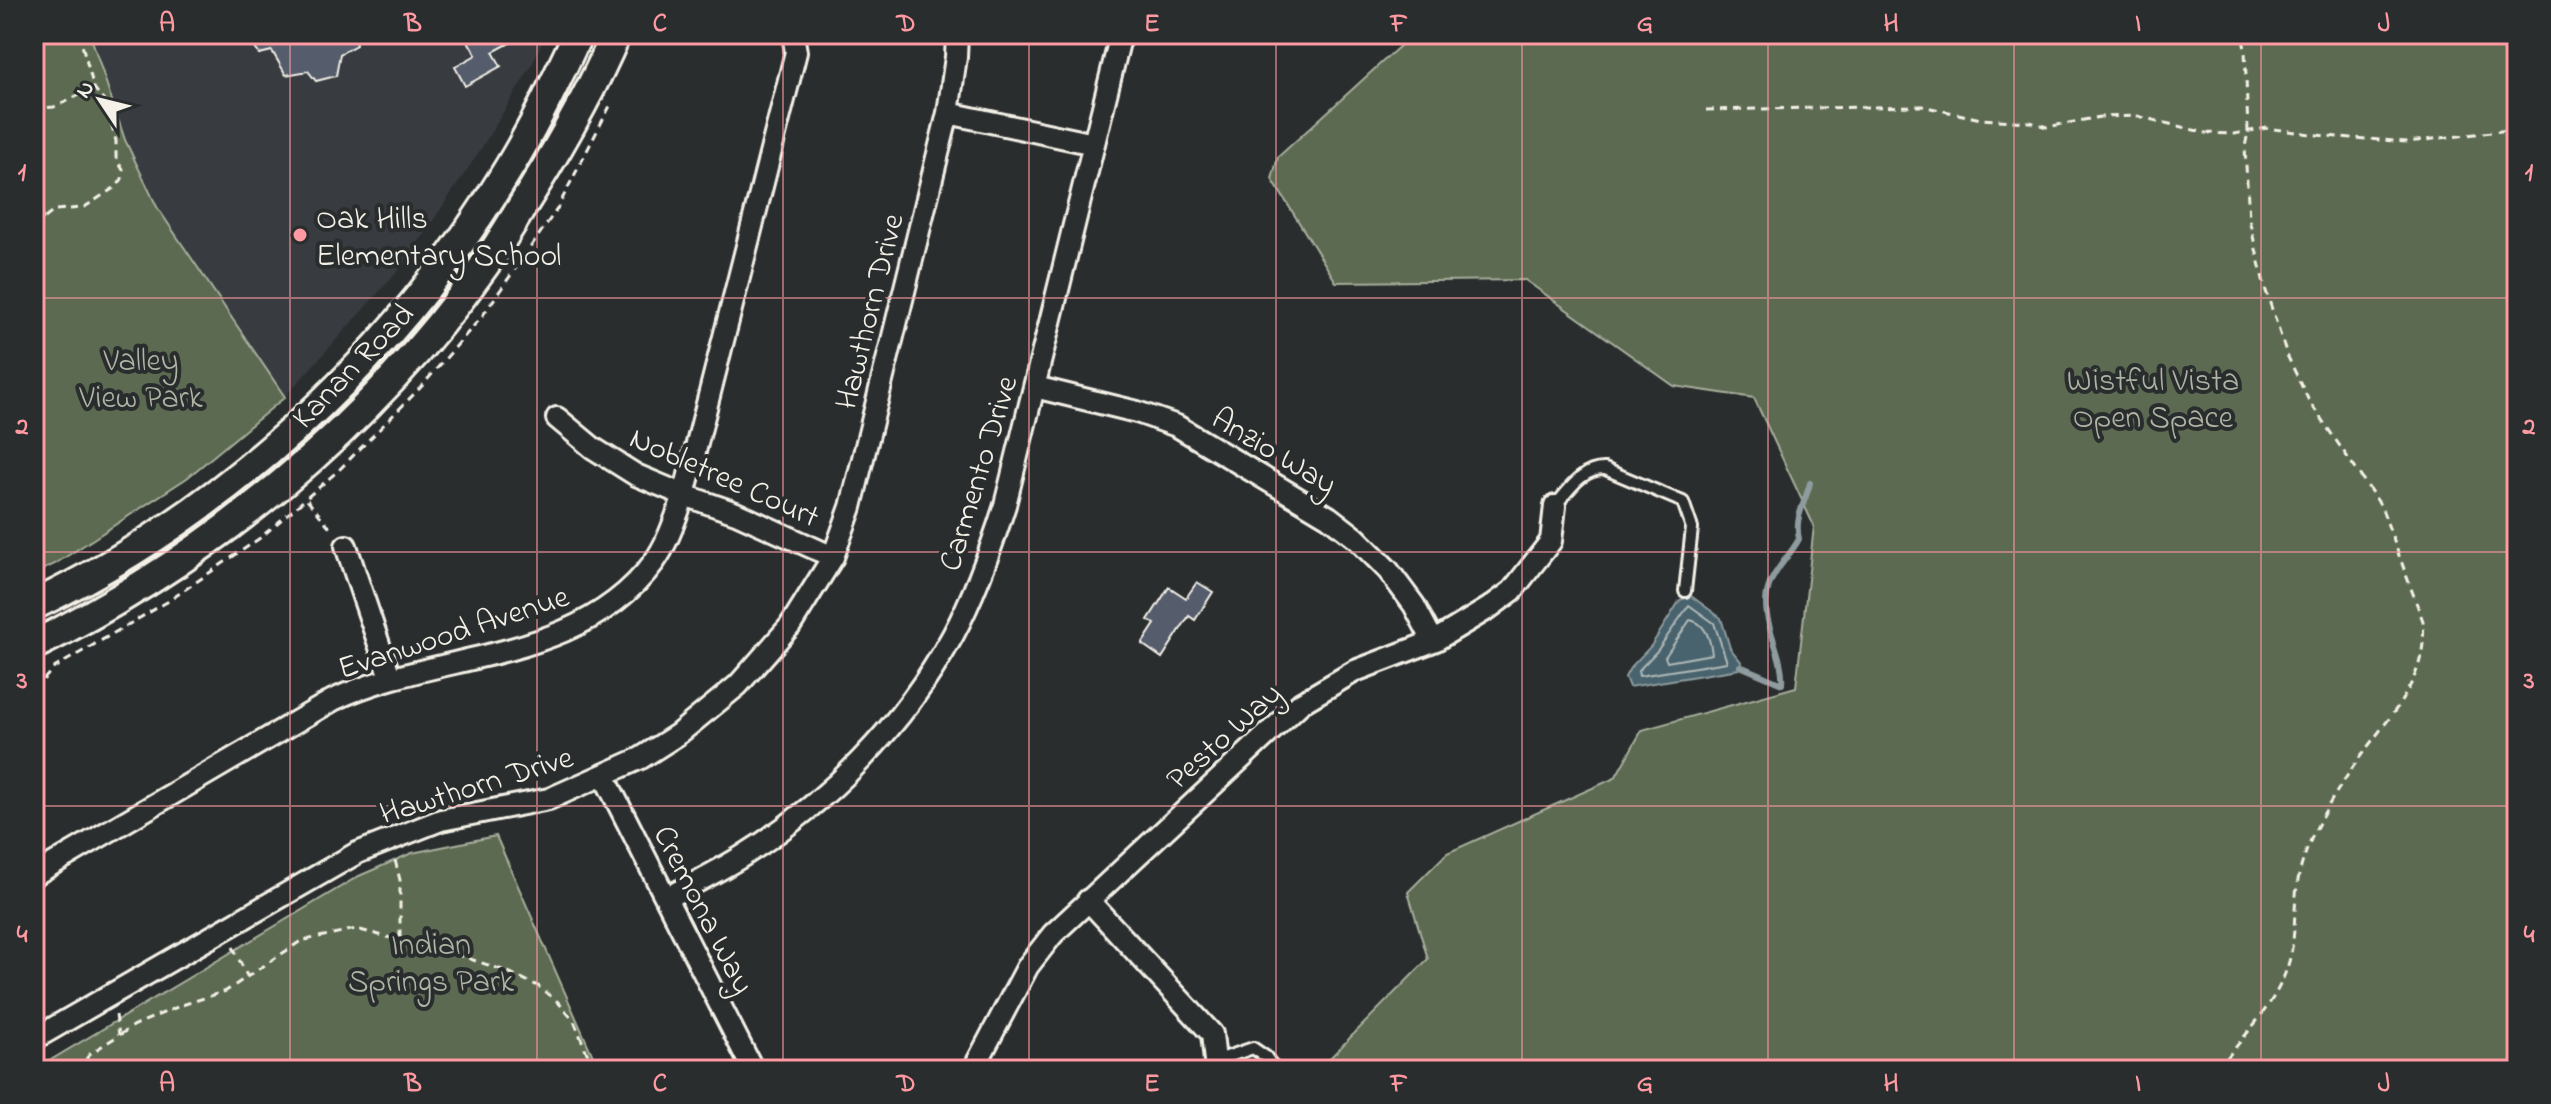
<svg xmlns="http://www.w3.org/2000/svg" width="2551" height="1104" viewBox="0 0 2551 1104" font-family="'Indie Flower',sans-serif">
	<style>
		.built { fill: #373b41 }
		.green { fill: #5c6a51; stroke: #a8ae9c; stroke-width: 2 }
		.water { fill: #4a646e; stroke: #8e9c9f; stroke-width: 2 }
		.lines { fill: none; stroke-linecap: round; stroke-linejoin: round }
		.shore { stroke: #b0b9b7; stroke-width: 2 }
		.stream { stroke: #8e9c9f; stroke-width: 6 }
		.building { fill: #545d6d; stroke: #f4f1e8; stroke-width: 2 }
		.service-casing { stroke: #f4f1e8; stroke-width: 16 }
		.minor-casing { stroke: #f4f1e8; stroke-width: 26 }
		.secondary-casing { stroke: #f4f1e8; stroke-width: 34 }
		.path { stroke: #f4f1e8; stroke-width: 3; stroke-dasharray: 8 6; stroke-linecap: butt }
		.service { stroke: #2a2d2e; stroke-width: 10 }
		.minor { stroke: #2a2d2e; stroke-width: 20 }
		.secondary { stroke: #2a2d2e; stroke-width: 28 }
		.grid { fill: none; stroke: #ff9aa2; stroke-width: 2; stroke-opacity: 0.55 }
		.poi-dot { fill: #ff9aa2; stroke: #2a2d2e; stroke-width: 3 }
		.labels { text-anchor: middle; stroke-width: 8; stroke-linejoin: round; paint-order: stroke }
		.poi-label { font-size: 32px; fill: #f4f1e8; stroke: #2a2d2e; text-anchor: start }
		.street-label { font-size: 32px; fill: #f4f1e8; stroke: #2a2d2e }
		.park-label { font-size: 32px; fill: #b0b4a4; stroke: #2a2d2e }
		.neatline { fill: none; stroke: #ff9aa2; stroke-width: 3 }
		.grid-label { font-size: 26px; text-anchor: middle; font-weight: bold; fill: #ff9aa2 }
	</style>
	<rect width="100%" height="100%" fill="#2a2d2e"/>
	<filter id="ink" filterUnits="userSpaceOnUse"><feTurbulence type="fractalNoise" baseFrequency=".0125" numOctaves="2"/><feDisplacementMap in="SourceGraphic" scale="16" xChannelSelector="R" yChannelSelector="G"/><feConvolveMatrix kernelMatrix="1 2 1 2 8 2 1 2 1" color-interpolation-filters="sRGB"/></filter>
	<g filter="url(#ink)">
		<path class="built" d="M 90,34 L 546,34 L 531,67 L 479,152 L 404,264 L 285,397 L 157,207 L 125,140 Z"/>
		<path class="green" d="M 34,34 L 90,34 L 125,140 L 157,207 L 285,397 L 187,478 L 55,564 L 34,574 Z
			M 1413,34 L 2517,34 L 2517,1070 L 1328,1070 L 1325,1063 L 1428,959 L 1408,892 L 1447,853 L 1615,778 L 1642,730 L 1796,687 L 1814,526 L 1754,398 L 1674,386 L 1525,280 L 1336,282 L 1272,179 L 1278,157 Z
			M 496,836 L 599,1070 L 34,1070 L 359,876 L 412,853 Z"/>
		<path class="water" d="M 1691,596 L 1721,618 L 1730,648 L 1742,663 L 1739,669 L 1629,687 L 1625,677 L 1630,668 L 1651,646 L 1680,600 Z"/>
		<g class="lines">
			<path class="shore" d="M 1689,605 L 1714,623 L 1727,662 L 1639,676 L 1638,671 L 1657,651 Z
				M 1690,620 C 1706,623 1710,639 1712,654 L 1667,662 L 1665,657 Z"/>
			<path class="stream" d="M 1740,666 L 1782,684 C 1785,652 1757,619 1769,586 C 1775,568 1790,556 1799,539 C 1794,517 1805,504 1810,483"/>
		</g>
		<path class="building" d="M 246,34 L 354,34 L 356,45 L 340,54 L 336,76 L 316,81 L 308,71 L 286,75 L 272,51 L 259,54 Z
			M 464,34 L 527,34 L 493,52 L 501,66 L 465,86 L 455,67 L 476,55 Z
			M 1197,582 L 1213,592 L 1195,620 L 1189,616 L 1162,658 L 1142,644 L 1155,624 L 1148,620 L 1169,587 L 1186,598 Z"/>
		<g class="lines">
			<defs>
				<path id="service" d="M 1555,506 C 1569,490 1582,468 1605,469 L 1683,502 L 1692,528 L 1685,591
					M 1215,1061 L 1253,1048 L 1266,1057 L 1275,1070"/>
				<path id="minor" d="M 948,113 L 1094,144
					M 1035,387 L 1137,412 L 1177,426 L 1329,517 L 1356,538 L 1388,570 L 1414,605 L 1433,641
					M 557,418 L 593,448 L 636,475 L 684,495 L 736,513 L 833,557
					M 346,546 L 390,677
					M 604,776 L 753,1070
					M 34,875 L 333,700 C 438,650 578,665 654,562 C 668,543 676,517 684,495 L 796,52 L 793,34
					M 666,898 C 691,885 717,872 741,857 C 828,803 904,725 953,635 C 975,594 991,549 1005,505 L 1121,34
					M 1088,900 L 1212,1034 L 1215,1061
					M 34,1039 L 357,853 L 441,820 L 549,799 L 641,758 L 677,735 L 738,685 L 790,626 L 833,557 L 851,507 L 948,113 L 956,57 L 957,34
					M 973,1070 L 1028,966 L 1053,934 L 1301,703 L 1355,671 L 1436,640 L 1489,608 L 1512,591 L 1551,541 L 1555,506"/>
				<path id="secondary" d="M 34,605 C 224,514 392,359 502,179 C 531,133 555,83 578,34
					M 34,645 C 210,558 370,427 484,266 C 502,241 517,214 533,189 C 564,139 593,88 616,34"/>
			</defs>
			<use href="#service" class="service-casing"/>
			<use href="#minor" class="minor-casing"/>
			<use href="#secondary" class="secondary-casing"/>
			<path class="path" d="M 441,40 L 443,34
				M 639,43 L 644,34
				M 34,109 L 54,107 L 93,88
				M 1706,110 L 1922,106 L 1981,119 L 2030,122 L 2047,127 L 2100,117 L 2137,116 L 2206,133 L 2234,134 L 2267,128 L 2325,136 L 2408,142 L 2517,129
				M 34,190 L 39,206
				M 34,208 L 39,206 L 43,220
				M 34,227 L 55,210 L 83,208 L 117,186 L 122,179 L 123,170 L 116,158 L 116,141 L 106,104 L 94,88 L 79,34
				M 307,500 L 333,531
				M 34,690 L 54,668 L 167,602 L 260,538 L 339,470 L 421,387 L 483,315 L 557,209 L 611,104
				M 395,860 L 400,880 L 400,939
				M 233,947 L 247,976
				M 116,1015 L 119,1035
				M 77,1070 L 91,1053 L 135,1025 L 182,1005 L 226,991 L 301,941 L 356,929 L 464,957 L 506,971 L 538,986 L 558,1002 L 574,1021 L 594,1070
				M 2218,1070 C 2240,1039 2270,1011 2284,976 C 2297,946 2293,916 2297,886 C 2303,845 2328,804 2351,770 C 2383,721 2429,685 2423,621 L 2381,506 L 2309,401 L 2287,355 L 2265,288 L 2249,219 L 2245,147 L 2248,132 L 2245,49 L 2242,34"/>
			<use href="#service" class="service"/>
			<use href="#minor" class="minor"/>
			<use href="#secondary" class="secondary"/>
		</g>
	</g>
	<path class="grid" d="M 290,34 L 290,1070M 537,34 L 537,1070M 783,34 L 783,1070M 1029,34 L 1029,1070M 1276,34 L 1276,1070M 1522,34 L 1522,1070M 1768,34 L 1768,1070M 2014,34 L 2014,1070M 2261,34 L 2261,1070M 34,298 L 2517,298M 34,552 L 2517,552M 34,806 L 2517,806"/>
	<circle class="poi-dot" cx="300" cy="235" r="8"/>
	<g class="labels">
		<g class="poi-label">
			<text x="316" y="228">Oak Hills<tspan x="316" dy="37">Elementary School</tspan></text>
		</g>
		<g class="street-label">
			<text transform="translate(868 311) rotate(-76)" y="11">Hawthorn Drive</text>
			<text transform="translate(352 365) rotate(-46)" y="11">Kanan Road</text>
			<text transform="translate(1275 450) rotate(31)" y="11">Anzio Way</text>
			<text transform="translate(977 473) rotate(-73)" y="11">Carmento Drive</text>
			<text transform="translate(725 476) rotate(24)" y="11">Nobletree Court</text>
			<text transform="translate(453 631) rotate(-18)" y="11">Evanwood Avenue</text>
			<text transform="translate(1223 735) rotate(-42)" y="11">Pesto Way</text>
			<text transform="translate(476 784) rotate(-17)" y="11">Hawthorn Drive</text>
			<text transform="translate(705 909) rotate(63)" y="11">Cremona Way</text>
		</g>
		<g class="park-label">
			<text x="141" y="370">Valley<tspan x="141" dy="37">View Park</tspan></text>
			<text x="2153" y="390">Wistful Vista<tspan x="2153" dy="37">Open Space</tspan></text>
			<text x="431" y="954">Indian<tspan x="431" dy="37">Springs Park</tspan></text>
		</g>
	</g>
	<rect width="2551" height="1104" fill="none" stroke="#2a2d2e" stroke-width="88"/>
	<g transform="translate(100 100) rotate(305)" stroke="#2a2d2e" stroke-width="6" paint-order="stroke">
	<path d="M0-6L14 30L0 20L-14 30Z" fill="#f4f1e8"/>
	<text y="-12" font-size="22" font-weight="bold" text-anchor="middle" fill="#f4f1e8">N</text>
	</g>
	<rect x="44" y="44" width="2463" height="1016" class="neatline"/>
	<g class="grid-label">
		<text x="167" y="31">A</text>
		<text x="413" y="31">B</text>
		<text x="660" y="31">C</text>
		<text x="906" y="31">D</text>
		<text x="1152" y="31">E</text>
		<text x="1399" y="31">F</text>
		<text x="1645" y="31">G</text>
		<text x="1891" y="31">H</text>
		<text x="2138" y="31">I</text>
		<text x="2384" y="31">J</text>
		<text x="22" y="180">1</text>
		<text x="2529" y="180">1</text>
		<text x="22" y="434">2</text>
		<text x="2529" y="434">2</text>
		<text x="22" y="688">3</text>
		<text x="2529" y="688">3</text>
		<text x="22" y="942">4</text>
		<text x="2529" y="942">4</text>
		<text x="167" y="1091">A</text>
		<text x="413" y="1091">B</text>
		<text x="660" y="1091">C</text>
		<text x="906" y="1091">D</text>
		<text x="1152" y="1091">E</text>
		<text x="1399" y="1091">F</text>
		<text x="1645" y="1091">G</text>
		<text x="1891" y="1091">H</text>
		<text x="2138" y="1091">I</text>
		<text x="2384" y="1091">J</text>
	</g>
</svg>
